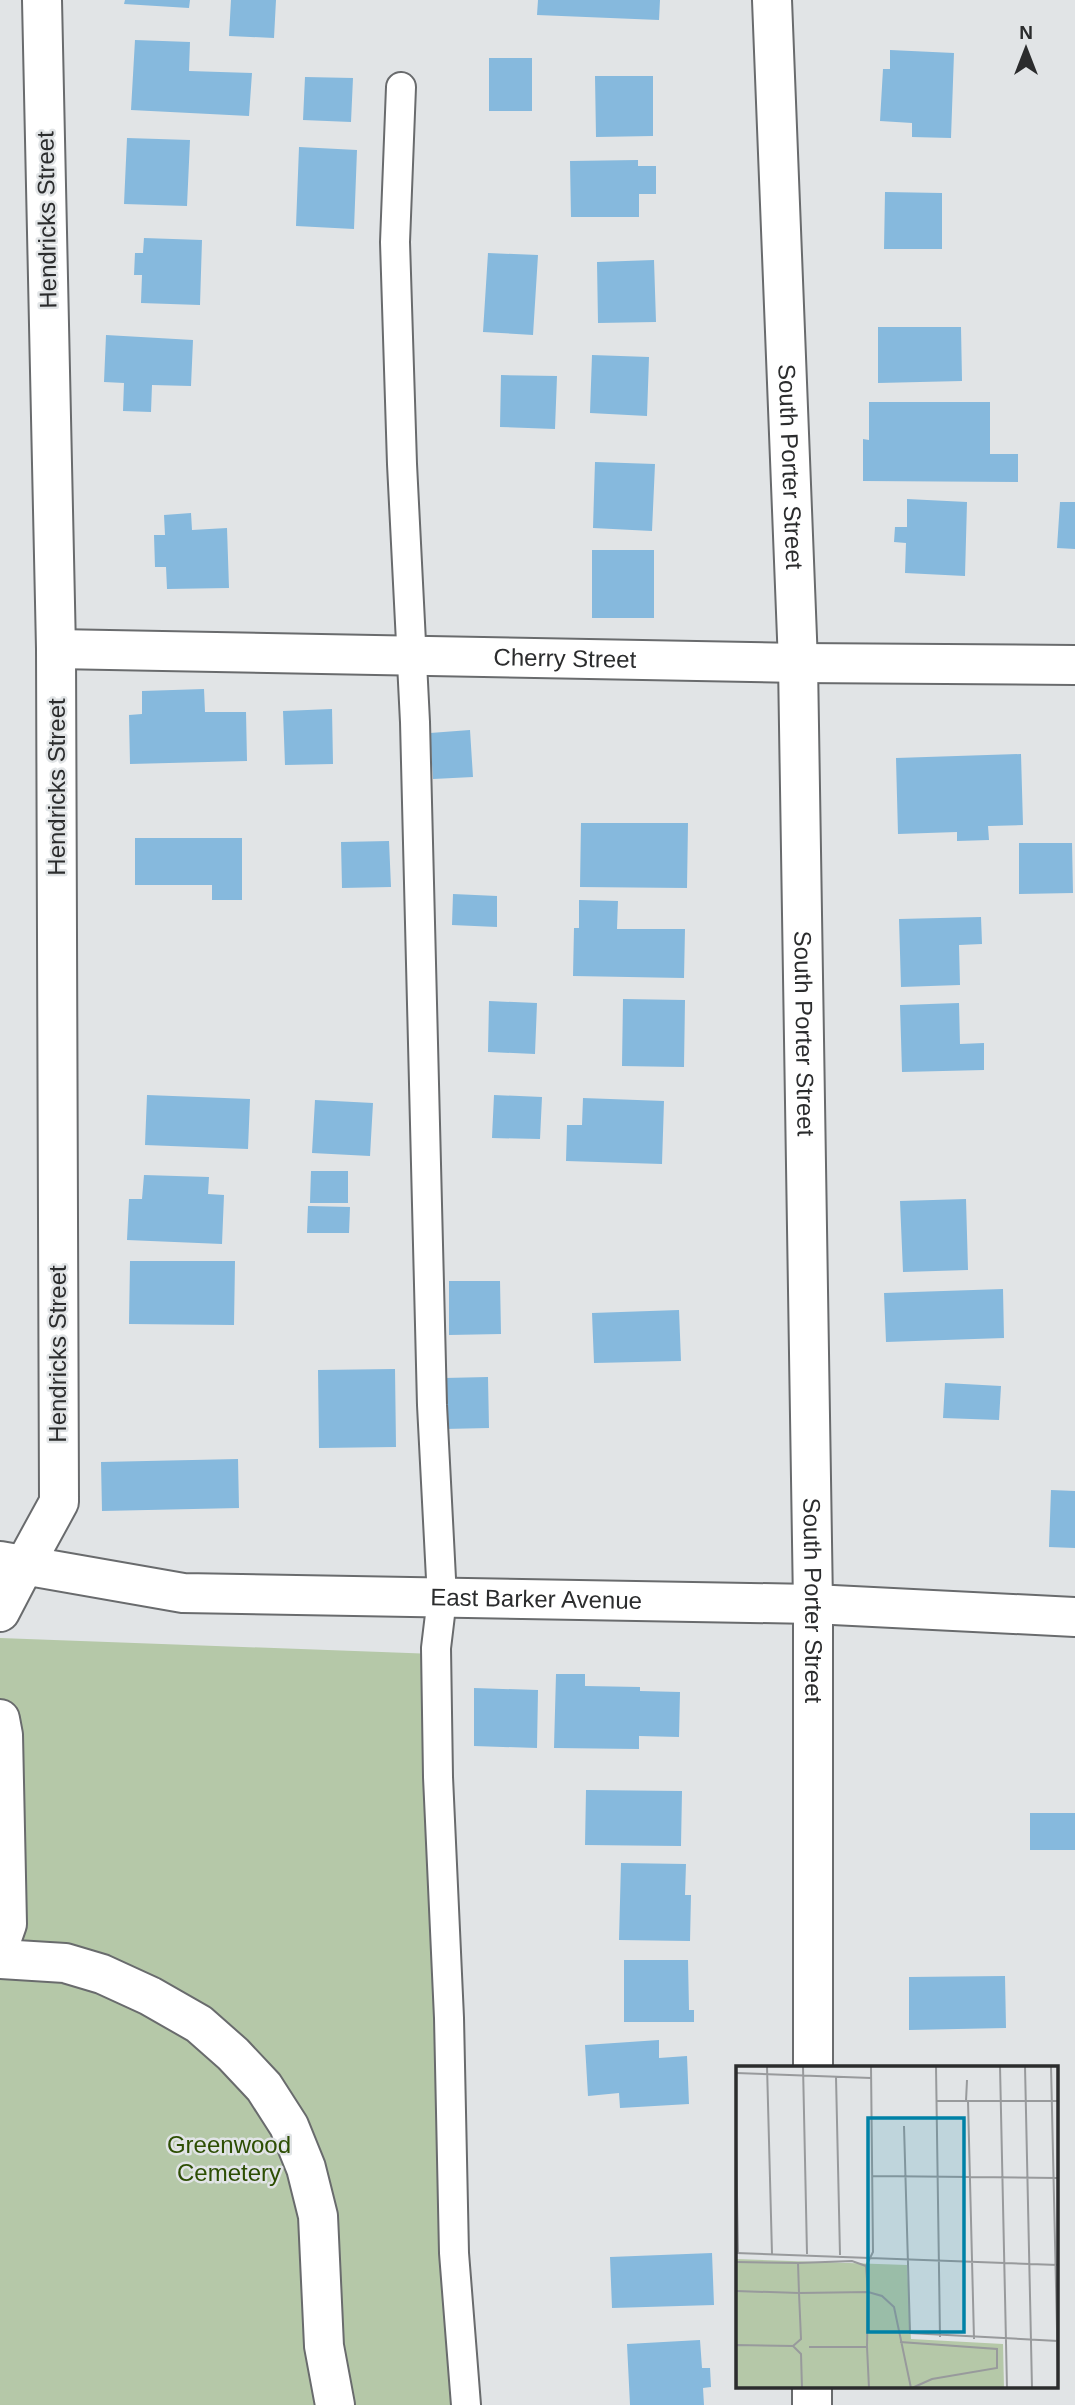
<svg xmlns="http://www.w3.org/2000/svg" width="1075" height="2405" viewBox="0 0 1075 2405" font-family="Helvetica,sans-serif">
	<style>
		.green { fill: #b5c8a8 }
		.building { fill: #86b9dd }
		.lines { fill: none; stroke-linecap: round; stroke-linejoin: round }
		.service-casing { stroke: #696b6d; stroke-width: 32 }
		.pedestrian-casing { stroke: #696b6d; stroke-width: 42 }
		.minor-casing { stroke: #696b6d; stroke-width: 42 }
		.tertiary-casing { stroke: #696b6d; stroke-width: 42 }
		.service { stroke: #fff; stroke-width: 28 }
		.pedestrian { stroke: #fff; stroke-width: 38 }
		.minor { stroke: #fff; stroke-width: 38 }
		.tertiary { stroke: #fff; stroke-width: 38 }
		.labels { text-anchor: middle; stroke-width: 5; stroke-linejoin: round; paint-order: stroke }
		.street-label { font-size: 24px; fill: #2b2c2d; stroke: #e1e4e6 }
		.park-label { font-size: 24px; fill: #2d4e03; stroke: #e1e4e6 }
		.inset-road { fill: none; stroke: #989a9c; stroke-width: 2 }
		.view { fill: #0081a6; fill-opacity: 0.15; stroke: #0081a6; stroke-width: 3.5 }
		.inset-edge { fill: none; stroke: #2b2c2d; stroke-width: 3.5 }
	</style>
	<rect width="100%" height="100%" fill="#e1e4e6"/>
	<path class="green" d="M 0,1638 L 435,1654 L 471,2405 L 0,2405 Z"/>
	<path class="building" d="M 125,0 L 190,0 L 189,8 L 124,4 Z
		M 231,0 L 276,0 L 274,38 L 229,36 Z
		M 538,0 L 660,0 L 659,20 L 537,15 Z
		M 135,40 L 190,42 L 189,71 L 252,73 L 249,116 L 131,110 Z
		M 890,50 L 954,53 L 951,138 L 912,137 L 912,123 L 880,121 L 883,69 L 890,69 Z
		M 489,58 L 532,58 L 532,111 L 489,111 Z
		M 595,76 L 653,76 L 653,136 L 596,137 Z
		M 305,77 L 353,78 L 351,122 L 303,120 Z
		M 127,138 L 190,140 L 187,206 L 124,204 Z
		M 299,147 L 357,150 L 354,229 L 296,226 Z
		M 638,160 L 638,166 L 656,166 L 656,194 L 639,194 L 639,217 L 571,217 L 570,161 Z
		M 885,192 L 942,193 L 942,249 L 884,249 Z
		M 144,238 L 202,240 L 200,305 L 141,303 L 142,275 L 134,275 L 135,253 L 143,253 Z
		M 488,253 L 538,255 L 533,335 L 483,332 Z
		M 654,260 L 656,322 L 598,323 L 597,262 Z
		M 878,327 L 961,327 L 962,381 L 878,383 Z
		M 106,335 L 193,340 L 191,386 L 152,385 L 151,412 L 123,411 L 124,383 L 104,382 Z
		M 592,355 L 649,357 L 647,416 L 590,413 Z
		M 501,375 L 557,376 L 555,429 L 500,427 Z
		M 869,402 L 990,402 L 990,454 L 1018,454 L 1018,482 L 863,481 L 863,439 L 869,440 Z
		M 595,462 L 655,464 L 652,531 L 593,528 Z
		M 907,499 L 967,502 L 965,576 L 905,573 L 906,543 L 894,542 L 895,527 L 907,527 Z
		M 1060,502 L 1075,502 L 1075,549 L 1057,548 Z
		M 191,513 L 192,530 L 227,528 L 229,588 L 167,589 L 166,567 L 155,567 L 154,535 L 165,535 L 164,515 Z
		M 592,550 L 654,550 L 654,618 L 592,618 Z
		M 204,689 L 205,712 L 246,712 L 247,761 L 130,764 L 129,715 L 142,714 L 142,691 Z
		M 332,709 L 333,764 L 285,765 L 283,711 Z
		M 470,730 L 473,777 L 433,779 L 430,733 Z
		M 1021,754 L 1023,825 L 988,826 L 989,840 L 957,841 L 957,832 L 898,834 L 896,758 Z
		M 581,823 L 688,823 L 687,888 L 580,887 Z
		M 135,838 L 242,838 L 242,900 L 212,900 L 212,885 L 135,885 Z
		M 389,841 L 391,887 L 342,888 L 341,842 Z
		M 1019,843 L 1072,843 L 1073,893 L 1019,894 Z
		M 453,894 L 497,896 L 497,927 L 452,925 Z
		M 579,900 L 618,901 L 617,929 L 685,929 L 684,978 L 573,976 L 574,928 L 579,928 Z
		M 981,917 L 982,944 L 959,945 L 960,985 L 901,987 L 899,919 Z
		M 623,999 L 685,1000 L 684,1067 L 622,1066 Z
		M 489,1001 L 537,1003 L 535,1054 L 488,1052 Z
		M 959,1003 L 960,1044 L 984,1043 L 984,1070 L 902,1072 L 900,1005 Z
		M 147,1095 L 250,1099 L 248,1149 L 145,1145 Z
		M 494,1095 L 542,1097 L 540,1139 L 492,1138 Z
		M 583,1098 L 664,1101 L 662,1164 L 566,1161 L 567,1125 L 582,1125 Z
		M 315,1100 L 373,1103 L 370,1156 L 312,1153 Z
		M 311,1171 L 348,1171 L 348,1203 L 310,1203 Z
		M 144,1175 L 209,1177 L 208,1194 L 224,1195 L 222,1244 L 127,1240 L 129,1199 L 142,1199 Z
		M 966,1199 L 968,1270 L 903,1272 L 900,1201 Z
		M 308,1206 L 350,1207 L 349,1233 L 307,1233 Z
		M 130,1261 L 235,1261 L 234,1325 L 129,1324 Z
		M 449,1281 L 500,1281 L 501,1334 L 449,1335 Z
		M 1003,1289 L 1004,1338 L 886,1342 L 884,1293 Z
		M 679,1310 L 681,1361 L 594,1363 L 592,1313 Z
		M 395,1369 L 396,1447 L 319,1448 L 318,1370 Z
		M 488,1377 L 489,1428 L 444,1429 L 444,1378 Z
		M 945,1383 L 1001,1386 L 999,1420 L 943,1418 Z
		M 238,1459 L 239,1508 L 102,1511 L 101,1462 Z
		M 1051,1490 L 1075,1491 L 1075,1548 L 1049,1547 Z
		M 556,1674 L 585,1674 L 585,1686 L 640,1687 L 640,1691 L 680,1692 L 679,1737 L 639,1736 L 639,1749 L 554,1748 Z
		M 474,1688 L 538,1690 L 537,1748 L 474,1746 Z
		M 586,1790 L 682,1791 L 681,1846 L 585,1845 Z
		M 1030,1813 L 1075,1813 L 1075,1850 L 1030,1850 Z
		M 621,1863 L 686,1864 L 685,1895 L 691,1895 L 690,1941 L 619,1940 Z
		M 624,1960 L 688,1960 L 689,2010 L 694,2010 L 694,2022 L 624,2022 Z
		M 1005,1976 L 1006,2028 L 909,2030 L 909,1977 Z
		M 659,2040 L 659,2058 L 687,2056 L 689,2104 L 620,2108 L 619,2093 L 588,2096 L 585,2045 Z
		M 712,2253 L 714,2305 L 612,2308 L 610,2257 Z
		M 700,2340 L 702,2368 L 710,2368 L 711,2387 L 703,2388 L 704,2405 L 630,2405 L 627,2344 Z"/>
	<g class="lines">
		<defs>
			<path id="service" d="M 401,87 L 395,242 L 402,464 L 415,722 L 432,1405 L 442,1598 L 436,1648 L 438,1777 L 449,2018 L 454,2253 L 466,2405"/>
			<path id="pedestrian" d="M 0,1612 L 24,1566
				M 0,1719 L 3,1735 L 7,1924 L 0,1944
				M 0,1959 L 65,1963 L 102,1974 L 150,1996 L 199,2024 L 233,2054 L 264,2087 L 289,2126 L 306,2168 L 318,2216 L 324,2346 L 335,2405"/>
			<g id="minor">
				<path id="s1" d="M 772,0 L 798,663 L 813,1604 L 813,2067"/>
				<path id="s2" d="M 56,649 L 798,663 L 1075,665"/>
				<path d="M 24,1566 L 59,1502 L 56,649 L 42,0"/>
				<path d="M 812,2405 L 812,2386"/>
			</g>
			<g id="tertiary">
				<path id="s3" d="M 0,1561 L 183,1593 L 813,1604 L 1075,1617"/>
			</g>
		</defs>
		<use href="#service" class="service-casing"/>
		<use href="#pedestrian" class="pedestrian-casing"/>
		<use href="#minor" class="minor-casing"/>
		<use href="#tertiary" class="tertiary-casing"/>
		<use href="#service" class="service"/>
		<use href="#pedestrian" class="pedestrian"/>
		<use href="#minor" class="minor"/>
		<use href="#tertiary" class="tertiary"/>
	</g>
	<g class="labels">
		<g class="street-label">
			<text transform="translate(47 220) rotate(-91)" y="8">Hendricks Street</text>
			<text dy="8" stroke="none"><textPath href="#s1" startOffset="467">South Porter Street</textPath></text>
			<text dy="8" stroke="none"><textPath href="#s2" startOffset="509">Cherry Street</textPath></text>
			<text transform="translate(57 787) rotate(-90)" y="8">Hendricks Street</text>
			<text dy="8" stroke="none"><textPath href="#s1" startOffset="1034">South Porter Street</textPath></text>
			<text transform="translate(58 1354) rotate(-90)" y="8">Hendricks Street</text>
			<text dy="8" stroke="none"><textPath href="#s3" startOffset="539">East Barker Avenue</textPath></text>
			<text dy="8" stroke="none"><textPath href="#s1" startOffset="1601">South Porter Street</textPath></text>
		</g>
		<g class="park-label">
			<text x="229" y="2153">Greenwood<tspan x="229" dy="28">Cemetery</tspan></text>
		</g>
	</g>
	<g transform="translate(736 2066)">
		<rect width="322" height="322" fill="#e1e4e6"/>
		<path d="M 0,193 L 171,199 L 175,273 L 267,278 L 268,322 L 0,322 Z" fill="#b5c8a8"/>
		<path class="inset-road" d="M 31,0 L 36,188M 67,0 L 71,188M 135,0 L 137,186 L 130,200 L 132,226 L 146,230 L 158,241 L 175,322M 200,0 L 204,271M 264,0 L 271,322M 289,0 L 296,322M 315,0 L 322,307M 0,7 L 135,12M 100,11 L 104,189M 200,35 L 322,35M 230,35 L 231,14M 232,35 L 238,273M 168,60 L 174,267 L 322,275M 0,71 L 2,187M 137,110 L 321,112M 0,187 L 322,199M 0,196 L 62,197 L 63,227 L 0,225M 62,197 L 116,195 L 130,200M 164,276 L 261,283 L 261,302 L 196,313 L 176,322M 57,280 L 65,273 L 63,227 L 132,226 L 131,281 L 73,281M 131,281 L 133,322M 1,322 L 0,279 L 57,280 L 65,288 L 66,322"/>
		<path class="view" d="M 132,52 L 228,52 L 228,266 L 132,266 Z"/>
		<rect width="322" height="322" class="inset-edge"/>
	</g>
	<g transform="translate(1026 49)" stroke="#e1e4e6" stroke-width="5" paint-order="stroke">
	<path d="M0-5L12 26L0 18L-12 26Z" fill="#2b2c2d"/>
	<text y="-10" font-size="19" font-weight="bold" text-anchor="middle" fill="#2b2c2d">N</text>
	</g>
</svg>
